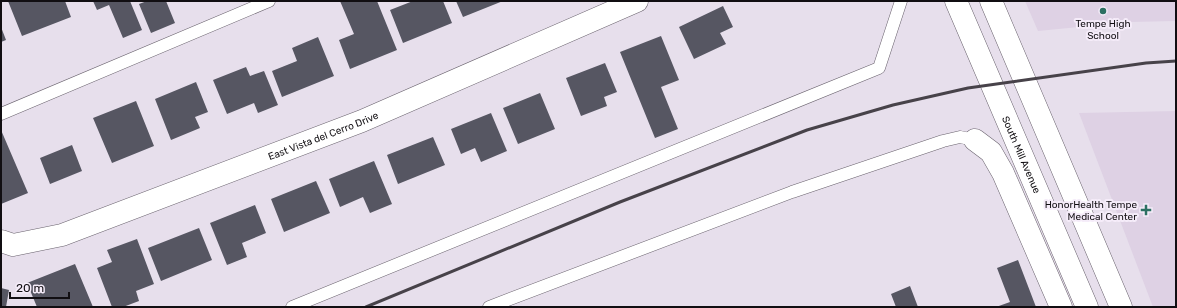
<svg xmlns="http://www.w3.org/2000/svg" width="1177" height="308" viewBox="0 0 1177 308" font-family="Rubik,sans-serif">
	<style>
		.built { fill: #ded1e4 }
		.building { fill: #565662 }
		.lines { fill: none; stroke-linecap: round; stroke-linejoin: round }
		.lane-casing { stroke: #6a636e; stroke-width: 13 }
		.street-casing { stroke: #6a636e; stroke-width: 23 }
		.secondary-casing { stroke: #6a636e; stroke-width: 23 }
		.lane { stroke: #fff; stroke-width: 12 }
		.street { stroke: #fff; stroke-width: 22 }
		.secondary { stroke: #fff; stroke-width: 22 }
		.rail { stroke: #474249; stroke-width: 3 }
		.poi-dot { fill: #2c7062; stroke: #f5ecf9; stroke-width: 1.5 }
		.labels { text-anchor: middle; stroke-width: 4; stroke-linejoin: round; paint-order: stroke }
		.poi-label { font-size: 10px; fill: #110e12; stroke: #f5ecf9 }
		.street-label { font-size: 10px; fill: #110e12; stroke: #f5ecf9 }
	</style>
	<rect width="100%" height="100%" fill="#e7dfec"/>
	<path class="built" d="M 1025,1 L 1176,1 L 1176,21 L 1130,22 L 1038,31 Z
		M 1176,111 L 1176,307 L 1153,307 L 1079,113 Z"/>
	<path class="building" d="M 8,1 L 65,1 L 71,17 L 22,36 Z
		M 93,1 L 130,1 L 142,30 L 123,38 L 109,5 L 97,10 Z
		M 147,1 L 166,1 L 175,23 L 151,33 L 139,4 Z
		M 340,1 L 377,1 L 397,50 L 350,69 L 339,40 L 354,34 Z
		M 413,1 L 443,1 L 452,23 L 403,43 L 390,10 Z
		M 456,1 L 503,1 L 463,17 Z
		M 723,6 L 733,27 L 720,33 L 726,44 L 694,59 L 679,27 Z
		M 1,27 L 6,40 L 1,42 Z
		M 661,36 L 679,80 L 661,87 L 678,129 L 655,138 L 620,52 Z
		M 318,37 L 334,76 L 282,97 L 272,71 L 297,61 L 292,48 Z
		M 605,63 L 617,92 L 604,97 L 607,106 L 581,116 L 566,78 Z
		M 246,67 L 250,76 L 264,71 L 278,105 L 258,113 L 254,103 L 227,114 L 213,80 Z
		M 196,82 L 208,112 L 195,117 L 200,128 L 171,140 L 155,99 Z
		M 540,93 L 555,129 L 518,144 L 503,108 Z
		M 136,101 L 154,146 L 112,163 L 93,118 Z
		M 491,113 L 507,151 L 481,162 L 475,148 L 461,154 L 451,129 Z
		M 1,130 L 28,193 L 1,204 Z
		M 433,137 L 445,165 L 398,184 L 387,155 Z
		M 72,145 L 82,171 L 50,184 L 40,158 Z
		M 374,161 L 392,204 L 370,213 L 363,197 L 340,207 L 329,179 Z
		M 316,181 L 330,213 L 284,232 L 271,199 Z
		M 255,205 L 266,233 L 242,243 L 247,257 L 227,265 L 210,223 Z
		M 199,228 L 212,260 L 161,281 L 148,248 Z
		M 137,239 L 154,284 L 136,291 L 139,301 L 123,307 L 112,307 L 97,268 L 112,262 L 107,250 Z
		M 1018,260 L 1036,307 L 996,307 L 1010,302 L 997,268 Z
		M 75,264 L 93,307 L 37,307 L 27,283 Z
		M 910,286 L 918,307 L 896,307 L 891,294 Z
		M 1,288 L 9,290 L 6,307 L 1,307 Z"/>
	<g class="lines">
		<defs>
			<path id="lane" d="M 1,114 L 269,1
				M 292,307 L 879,68 L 901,1
				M 489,307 L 792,192 L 943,141 L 960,137 L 975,140"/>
			<g id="street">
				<path d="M 975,140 L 991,152 L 1003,173 L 1061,307"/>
				<path id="s1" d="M 1,241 L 13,245 L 62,235 L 362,121 L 637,1"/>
			</g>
			<g id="secondary">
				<path id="s2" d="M 956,1 L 1087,307"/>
				<path d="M 991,1 L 1121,307"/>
			</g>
		</defs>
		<use href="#lane" class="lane-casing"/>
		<use href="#street" class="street-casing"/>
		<use href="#secondary" class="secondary-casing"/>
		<use href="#lane" class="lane"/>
		<use href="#street" class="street"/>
		<use href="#secondary" class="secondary"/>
		<path class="rail" d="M 366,307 L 620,202 L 807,130 L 893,105 L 968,88 L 1146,63 L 1176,61"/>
	</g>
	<g class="poi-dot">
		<circle cx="1103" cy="11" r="4"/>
		<path d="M1144 204h4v4h4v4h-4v4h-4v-4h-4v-4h4z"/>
	</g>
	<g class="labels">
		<g class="poi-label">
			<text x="1103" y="27">Tempe High<tspan x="1103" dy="12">School</tspan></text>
			<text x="1137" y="208" text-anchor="end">HonorHealth Tempe<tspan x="1137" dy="12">Medical Center</tspan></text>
		</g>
		<g class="street-label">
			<text dy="4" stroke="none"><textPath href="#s1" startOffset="342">East Vista del Cerro Drive</textPath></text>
			<text dy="4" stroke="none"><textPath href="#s2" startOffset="167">South Mill Avenue</textPath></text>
		</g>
	</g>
	<rect width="1177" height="308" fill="none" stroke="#110e12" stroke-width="4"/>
	<path d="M10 292v6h59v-6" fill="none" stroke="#110e12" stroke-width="2"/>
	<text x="16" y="292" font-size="12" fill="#110e12" stroke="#f5ecf9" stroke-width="3" paint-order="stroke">20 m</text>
</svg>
